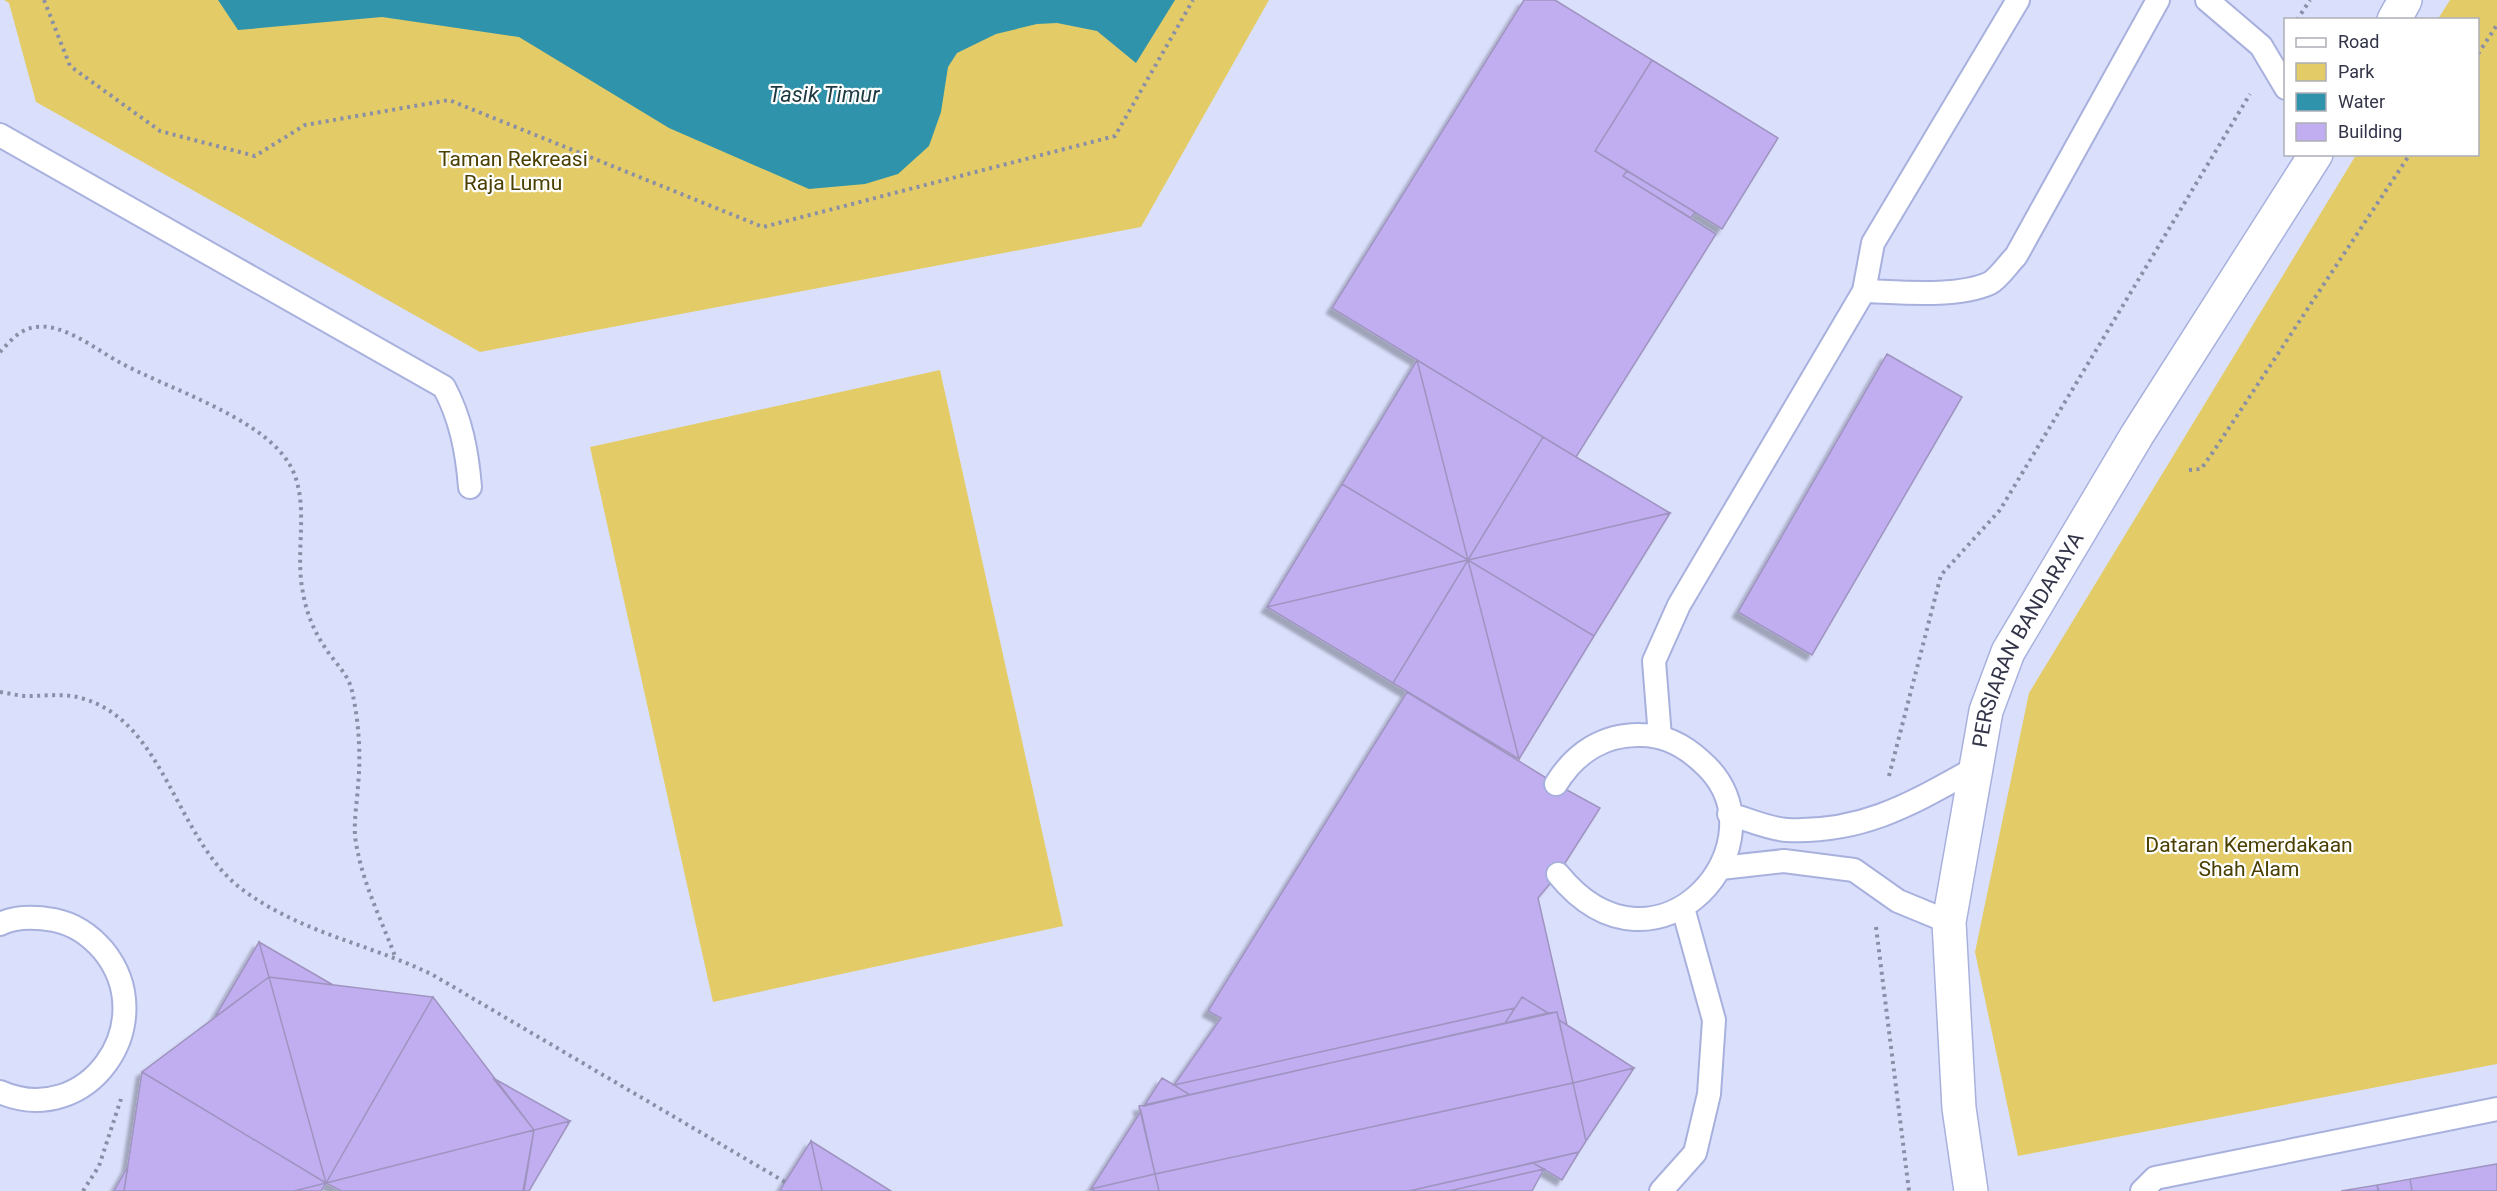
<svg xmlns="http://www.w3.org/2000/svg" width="2497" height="1191" viewBox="0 0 2497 1191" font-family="Roboto,sans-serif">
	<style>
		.green { fill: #e3cc68 }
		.water { fill: #2f94ab }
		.building { fill: #c0aef1; stroke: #9f94c0; stroke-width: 1.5; filter: url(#shadow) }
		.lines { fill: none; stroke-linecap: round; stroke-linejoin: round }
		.service-casing { stroke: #a8b1dd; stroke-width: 26 }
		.secondary-casing { stroke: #a8b1dd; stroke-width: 36 }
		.path { stroke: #8a8fa6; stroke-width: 4; stroke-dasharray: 3 4.5; stroke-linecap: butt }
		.service { stroke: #fff; stroke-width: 22 }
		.secondary { stroke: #fff; stroke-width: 33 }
		.labels { text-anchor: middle; stroke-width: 4.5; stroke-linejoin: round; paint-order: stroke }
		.park-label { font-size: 21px; fill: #4a3e00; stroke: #fff }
		.street-label { font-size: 21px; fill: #323548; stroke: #fff }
		.water-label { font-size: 22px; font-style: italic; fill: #1d3a42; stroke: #fff }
	</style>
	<defs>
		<filter id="shadow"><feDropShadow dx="-5.5" dy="5.5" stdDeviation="1.5" flood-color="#0004"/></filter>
	</defs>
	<rect width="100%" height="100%" fill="#dae0fc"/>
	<path class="green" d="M 4,0 L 1269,0 L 1141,227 L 480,352 L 36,102 L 9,3 Z
		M 2450,0 L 2497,0 L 2497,1064 L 2018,1156 L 1975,952 L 2029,693 L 2356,155 L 2478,154 L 2478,20 L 2438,19 Z
		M 940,370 L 1063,926 L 713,1002 L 590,447 Z"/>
	<path class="water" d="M 218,0 L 1175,0 L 1136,63 L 1097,31 L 1057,23 L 1037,24 L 996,34 L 957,53 L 948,67 L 941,112 L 929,146 L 898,174 L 865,184 L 809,189 L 669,128 L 519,37 L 382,17 L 238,30 Z"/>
	<path class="building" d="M 1524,0 L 1555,0 L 1652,60 L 1595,151 L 1627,171 L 1623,176 L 1716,234 L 1576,457 L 1332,308 Z
		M 1652,60 L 1778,138 L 1722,229 L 1595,151 Z
		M 1627,171 L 1695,212 L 1691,218 L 1623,176 Z
		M 1887,354 L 1962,397 L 1812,655 L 1738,612 Z
		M 1417,360 L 1468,560 L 1342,484 Z
		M 1417,360 L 1543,437 L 1468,560 Z
		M 1543,437 L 1576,457 L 1670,513 L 1468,560 Z
		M 1342,484 L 1468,560 L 1267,607 Z
		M 1670,513 L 1594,636 L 1468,560 Z
		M 1468,560 L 1393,683 L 1267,607 Z
		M 1468,560 L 1519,759 L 1393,683 Z
		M 1468,560 L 1594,636 L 1519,759 Z
		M 1407,692 L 1556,784 L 1600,808 L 1558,874 L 1538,898 L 1567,1025 L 1559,1020 L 1557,1012 L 1548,1013 L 1522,997 L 1515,1008 L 1174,1085 L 1221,1018 L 1208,1011 Z
		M 259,942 L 269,977 L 215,1017 Z
		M 259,942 L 333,985 L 269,977 Z
		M 269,977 L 326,1183 L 142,1072 Z
		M 269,977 L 433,997 L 326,1183 Z
		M 433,997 L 534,1130 L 326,1183 Z
		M 1522,997 L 1548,1013 L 1505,1023 L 1515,1008 Z
		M 1515,1008 L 1505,1023 L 1190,1095 L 1174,1085 Z
		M 1557,1012 L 1573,1083 L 1155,1174 L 1139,1106 Z
		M 1559,1020 L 1567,1025 L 1634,1068 L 1573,1083 Z
		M 1634,1068 L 1586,1141 L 1573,1083 Z
		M 142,1072 L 326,1183 L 294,1191 L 124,1191 Z
		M 493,1078 L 570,1121 L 534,1130 Z
		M 1162,1078 L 1174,1085 L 1190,1095 L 1144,1106 Z
		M 1573,1083 L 1586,1141 L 1579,1152 L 1409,1191 L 1159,1191 L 1155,1174 Z
		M 1141,1111 L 1155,1174 L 1091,1189 Z
		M 570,1121 L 529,1191 L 524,1191 L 534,1130 Z
		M 534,1130 L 523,1191 L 341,1191 L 326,1183 Z
		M 811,1141 L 822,1191 L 780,1191 L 785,1182 Z
		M 811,1141 L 891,1191 L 822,1191 Z
		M 1579,1152 L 1562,1180 L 1533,1163 Z
		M 1533,1163 L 1544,1169 L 1449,1191 L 1409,1191 Z
		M 2497,1164 L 2497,1191 L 2412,1191 L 2410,1179 Z
		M 128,1166 L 124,1191 L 114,1191 Z
		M 1544,1169 L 1532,1191 L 1449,1191 Z
		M 1155,1174 L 1159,1191 L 1095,1191 L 1091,1189 Z
		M 2410,1179 L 2412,1191 L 2378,1191 L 2377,1185 Z
		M 326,1183 L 321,1191 L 294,1191 Z
		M 2377,1185 L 2379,1191 L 2341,1191 Z
		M 2377,1185 L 2379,1191 L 2341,1191 Z"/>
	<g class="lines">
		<defs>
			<path id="service" d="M 2207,0 L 2261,46 L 2286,88
				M 0,135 L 444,387 C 461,419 467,451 470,487
				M 1864,291 C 1899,292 1958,298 1990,283 C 1999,278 2008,264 2016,256 L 2158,0
				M 1660,737 L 1654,661 L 1679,605 L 1864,291 L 1873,243 L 2018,0
				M 1556,784 C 1575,753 1604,734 1641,735 C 1665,735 1685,746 1702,762 C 1791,840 1657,996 1558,874
				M 1729,814 C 1747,819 1769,829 1787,830 C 1863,833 1911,804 1974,769
				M 1721,868 L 1784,861 L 1854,870 L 1898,901 L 1949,922
				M 0,924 C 16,916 37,917 54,920 C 74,924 90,935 103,950 C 163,1023 87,1130 0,1092
				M 1661,1191 L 1695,1153 L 1709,1094 L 1714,1020 L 1683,908
				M 2142,1191 L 2155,1178 L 2497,1109"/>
			<g id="secondary">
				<path d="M 2394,20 L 2405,0"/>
				<path id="s1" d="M 1971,1191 L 1959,1108 L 1949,922 L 1986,711 L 2008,652 L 2137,435 L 2316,154"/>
			</g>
		</defs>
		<use href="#service" class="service-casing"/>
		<use href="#secondary" class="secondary-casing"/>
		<path class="path" d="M 44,0 L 70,66 L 160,131 L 255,156 L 305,125 L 449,100 L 763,227 L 1115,136 L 1193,0
			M 2297,20 L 2310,0
			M 2478,54 L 2497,25
			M 0,352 C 6,346 12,338 20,333 C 51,312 93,348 119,362 C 166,388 255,415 286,459 C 312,495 295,545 302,587 C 305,608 312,628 324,646 C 333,661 348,673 352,691 C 359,722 361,755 358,786 C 357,802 354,819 355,836 C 360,877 380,917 395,956
			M 2189,470 L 2201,469 L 2213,452 L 2410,154
			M 0,692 C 9,693 18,696 27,696 C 45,696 63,693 81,698 C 166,721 175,840 243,890 C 301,933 370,944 433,975 L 785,1182
			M 1889,776 L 1941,575 L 2000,510 L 2250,94
			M 1876,927 L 1909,1191
			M 83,1191 L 99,1166 L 121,1099"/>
		<use href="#service" class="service"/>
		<use href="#secondary" class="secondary"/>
	</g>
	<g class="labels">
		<g class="park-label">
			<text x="513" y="166">Taman Rekreasi<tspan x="513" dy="24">Raja Lumu</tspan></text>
			<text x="2249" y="852">Dataran Kemerdakaan<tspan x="2249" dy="24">Shah Alam</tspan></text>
		</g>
		<g class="street-label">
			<text dy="7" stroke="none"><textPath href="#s1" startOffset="566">PERSIARAN BANDARAYA</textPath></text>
		</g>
		<g class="water-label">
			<text x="824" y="102">Tasik Timur</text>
		</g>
	</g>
	<rect x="2284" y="18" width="195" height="138" fill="#ffffff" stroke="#adaeb6" stroke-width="1.5"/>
	<rect x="2296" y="38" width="30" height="9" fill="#ffffff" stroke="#adaeb6" stroke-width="1.5"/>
	<text x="2338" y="48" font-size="18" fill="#323548">Road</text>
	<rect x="2296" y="63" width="30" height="18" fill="#e3cc68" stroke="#adaeb6" stroke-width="1.5"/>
	<text x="2338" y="78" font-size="18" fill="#323548">Park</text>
	<rect x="2296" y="93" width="30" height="18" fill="#2f94ab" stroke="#adaeb6" stroke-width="1.5"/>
	<text x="2338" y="108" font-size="18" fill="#323548">Water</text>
	<rect x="2296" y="123" width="30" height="18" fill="#c0aef1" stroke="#adaeb6" stroke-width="1.5"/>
	<text x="2338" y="138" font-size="18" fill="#323548">Building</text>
</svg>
